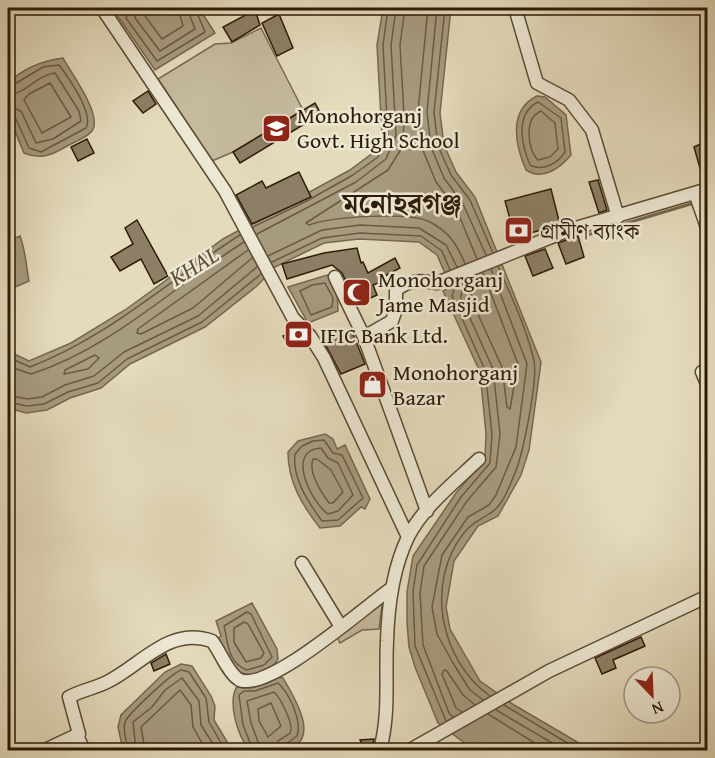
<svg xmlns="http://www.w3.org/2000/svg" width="715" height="758" viewBox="0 0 715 758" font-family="'Gentium Book Plus','Noto Serif Bengali',serif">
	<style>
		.green { fill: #c5ba9e; stroke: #796a52; stroke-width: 1.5 }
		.water { fill: #a69a7f; stroke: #76674f; stroke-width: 1.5 }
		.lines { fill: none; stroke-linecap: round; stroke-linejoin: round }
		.shore { stroke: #6a5a43; stroke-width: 1.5 }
		.stream { stroke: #76674f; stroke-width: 3 }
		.building { fill: #8c7f66; stroke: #2d1b07; stroke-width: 1.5 }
		.minor-casing { stroke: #5b4b34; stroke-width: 15 }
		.minor { stroke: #ede8d4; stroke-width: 12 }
		.labels { text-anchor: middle; stroke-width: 5; stroke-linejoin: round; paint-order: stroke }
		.poi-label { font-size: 22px; fill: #2d1b07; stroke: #ede8d4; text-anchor: start }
		.water-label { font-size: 24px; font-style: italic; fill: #5d4e37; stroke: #ede8d4 }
		.district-label { font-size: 28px; font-weight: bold; fill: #2d1b07; stroke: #ede8d4 }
	</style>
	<rect width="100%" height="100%" fill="#e4dbbd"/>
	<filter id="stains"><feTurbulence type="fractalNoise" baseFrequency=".00333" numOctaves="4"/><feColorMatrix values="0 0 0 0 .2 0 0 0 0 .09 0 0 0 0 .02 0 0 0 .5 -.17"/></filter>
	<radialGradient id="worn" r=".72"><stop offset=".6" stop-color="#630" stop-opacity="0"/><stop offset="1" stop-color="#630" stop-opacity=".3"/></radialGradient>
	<path class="green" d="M 261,28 L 303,110 L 233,152 L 212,161 L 158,79 L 215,44 L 231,43 Z
		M 383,597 L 379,629 L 362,630 L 340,643 L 335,633 Z"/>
	<path class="water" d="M 125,8 L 199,8 L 215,33 L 155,70 L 117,15 Z
		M 383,8 L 451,8 L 440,113 L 444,145 L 456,172 L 475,197 L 541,362 L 529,450 L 521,475 L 498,516 L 478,526 L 454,561 L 446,607 L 450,629 L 480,681 L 514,705 L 591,750 L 474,750 L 438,723 L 415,667 L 409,647 L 407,623 L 407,592 L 413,556 L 456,493 L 485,459 L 486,434 L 480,372 L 443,291 L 451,287 L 437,255 L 419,242 L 359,239 L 324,243 L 275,267 L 257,286 L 205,327 L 130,364 L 101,388 L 70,398 L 47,410 L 26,413 L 8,408 L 8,351 L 29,361 L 71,343 L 125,310 L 223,239 L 350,170 L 374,152 L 382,136 L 377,45 Z
		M 63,58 C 71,73 105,118 91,132 C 86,138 74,142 67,146 C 52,155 41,160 24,153 C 13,127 7,113 8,84 C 22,68 42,61 63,58 Z
		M 537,96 L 545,97 L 566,115 L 571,155 C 560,168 543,181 526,170 C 515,145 508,110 537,96 Z
		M 20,236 C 26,252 26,266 29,281 L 8,290 L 8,241 Z
		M 327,275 C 337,287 338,296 338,311 L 308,323 L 288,287 Z
		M 325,434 L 333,439 L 337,449 L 345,445 L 370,499 L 365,509 L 361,507 L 340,526 L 320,528 C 302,505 288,482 288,452 L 298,441 Z
		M 252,603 L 277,649 L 278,659 C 274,667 268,671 260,673 C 232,680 229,659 217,639 L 221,636 L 216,621 Z
		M 181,664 L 192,666 L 211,696 L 215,706 L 214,720 L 232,750 L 123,750 L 118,727 L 121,715 L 165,672 Z
		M 277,677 L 283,678 C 295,698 324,745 282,750 C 272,752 260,750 249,750 C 238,736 228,705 236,688 Z"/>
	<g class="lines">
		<path class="shore" d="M 129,8 L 126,18 L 157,61 L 205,32 L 195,8
			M 136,8 L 135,18 L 160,51 L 195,29 L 187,8
			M 145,8 L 145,16 L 162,39 L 183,26 L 178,8
			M 405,8 L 400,45 L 404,115 L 403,146 L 388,170 L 306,223 L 309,225 C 331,217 410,211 430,222 C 449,232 457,244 465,264
			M 428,8 L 418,111 L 422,148 L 436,182 L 456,208 L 477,259
			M 437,8 L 427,112 L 431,147 L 444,178 L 463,204 L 486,255
			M 445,8 L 434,112 L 438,146 L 451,175 L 470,200 L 493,253
			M 50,83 L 71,117 L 42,133 L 24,100 L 29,94 Z
			M 8,88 L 43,67 L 59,65 C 69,78 94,114 86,128 L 41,152 L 29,148 L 15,117 L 8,113
			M 8,95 C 25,94 37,75 55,73 L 79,111 L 81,121 L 53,139 L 36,143 L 21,111 L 8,106
			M 538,102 L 561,118 L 565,152 C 558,163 543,172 530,165 C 522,146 514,114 538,102 Z
			M 541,111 L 555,123 L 558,149 L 550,157 L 538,160 C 527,149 524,118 541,111 Z
			M 312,198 L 353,175 L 378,157 L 388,138 L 383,45 L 388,8
			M 253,227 L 311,199
			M 257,234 L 356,182 L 386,159 L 396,136 L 391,45 L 396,8
			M 248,250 L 138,329 L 137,333 L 141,334 L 193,308 L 252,258
			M 268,256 L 322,230 L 360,225 L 419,228 L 446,245 L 457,267
			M 272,262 L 322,238 L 360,233 L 421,236 L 442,251 L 450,270
			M 471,277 L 471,299 L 502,367 L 507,407 L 510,409 L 518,364 L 483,273
			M 325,283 L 333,298 L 332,307 L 311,315 L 300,291 L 312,285 Z
			M 95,355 L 99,358 L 88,369 L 64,374 L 65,370 Z
			M 8,357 L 30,367 C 109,337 170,279 240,235
			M 8,366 L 31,374 C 112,348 174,286 244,242
			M 8,395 L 27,399 L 42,397 L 65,385 L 94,376 L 124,352 L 198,316 L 257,267
			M 8,402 L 27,406 L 44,404 L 68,392 L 98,383 L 127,359 L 202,322 L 261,274
			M 313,441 L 324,440 L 333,453 L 342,455 L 363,498 L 338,520 L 322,521 C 308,502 292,478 295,454 L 302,446 Z
			M 321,448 L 328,458 L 338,463 L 353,495 L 338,511 L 328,514 C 311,502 285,450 321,448 Z
			M 313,459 L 317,459 L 331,470 L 343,492 L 333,503 L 329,503 C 321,492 308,472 313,459 Z
			M 247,612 L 251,614 L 272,657 L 264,665 L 247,670 C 227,663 228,641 224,626 Z
			M 244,622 L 248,624 L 264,653 L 261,658 L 246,662 L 234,642 L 234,628 Z
			M 490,696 C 440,660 425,584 463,534 C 472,522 481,520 492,512 C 503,505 510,485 515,473 C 523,454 538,380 534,361 C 527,329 511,296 498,266
			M 483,700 L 470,690 L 453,663 L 437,634 L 432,607 L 442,555 L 468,517 L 489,505 L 496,495 L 516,447 L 527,364 L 491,269
			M 271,703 L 281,726 L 268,737 L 259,721 L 258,709 Z
			M 504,705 L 579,750
			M 496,710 L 564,750
			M 462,712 L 456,708 L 442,674 L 444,670 L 447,671 L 463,695 L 475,705
			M 488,714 L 546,750
			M 453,717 L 449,713 L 423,645 L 420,593 L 424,566 L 467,501 L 496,467 L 500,434 L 493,369 L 461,298 L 463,281
			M 446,721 L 415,646 L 413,592 L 417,565 L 461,497 L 490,463 L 492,434 L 485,370 L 452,296 L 456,284
			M 128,750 C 127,741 122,731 125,722 C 128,714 172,673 181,670 L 189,672 L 206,698 L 209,722 L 225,750
			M 136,750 L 133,722 L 152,707 L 165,690 L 182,678 L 199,701 L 201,725 L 217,750
			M 145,750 L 141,727 L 180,690 L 191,705 L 193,727 L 206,750
			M 253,750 L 243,725 L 239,695 L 244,691 L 255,691 L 278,683 C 290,694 302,721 297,736 L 286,744 L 284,750
			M 261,750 L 251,723 L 247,701 L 274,692 C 280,697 295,726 290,733 C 287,736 282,738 278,741 L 276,750"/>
		<path class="stream" d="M 587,235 L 694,203"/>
	</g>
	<path class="building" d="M 255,10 L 260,25 L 232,42 L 223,27 Z
		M 279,14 L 293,48 L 277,56 L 262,23 Z
		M 148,91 L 156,104 L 143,113 L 133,101 Z
		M 315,103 L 321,114 L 273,143 L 240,163 L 233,152 Z
		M 87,139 L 94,153 L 78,161 L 71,147 Z
		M 705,142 L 708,148 L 708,181 L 704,182 L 694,147 Z
		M 299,172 L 311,197 L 252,224 L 236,195 L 262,181 L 266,188 Z
		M 598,180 L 607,210 L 599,213 L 589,182 Z
		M 551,189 L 560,225 L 515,237 L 505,201 Z
		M 137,220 L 168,276 L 154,284 L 141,259 L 120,271 L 111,257 L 133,244 L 125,228 Z
		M 578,236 L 584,257 L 566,264 L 558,243 Z
		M 357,248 L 361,263 L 363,262 L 368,273 L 395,258 L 400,268 L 385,276 L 386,280 L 373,285 L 377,295 L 357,304 L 342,273 L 332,265 L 287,279 L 282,264 L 324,253 Z
		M 545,249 L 553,268 L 533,276 L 525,256 Z
		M 351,329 L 365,364 L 341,374 L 324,342 Z
		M 293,330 L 300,338 L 288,345 L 283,336 Z
		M 641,637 L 645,646 L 613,660 L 616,668 L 602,674 L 595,658 Z
		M 166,654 L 170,664 L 154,671 L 151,663 Z
		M 374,739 L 372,750 L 365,750 L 360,740 Z"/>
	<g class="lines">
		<defs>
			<path id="minor" d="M 102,8 L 225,191 L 293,318 L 310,336 L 324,358 L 408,537
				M 515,8 L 537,83 L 569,100 L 592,130 L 618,217
				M 695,193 L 708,230
				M 335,277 L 364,337 L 427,511
				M 364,337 L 392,321 L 396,309 L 396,290 C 409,280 420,280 437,283 L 569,230 L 708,189
				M 702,372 L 708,386
				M 302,563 L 341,627
				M 77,736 L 84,750
				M 45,750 L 79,734 L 69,697 C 82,690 96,688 109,681 C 142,664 170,626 212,641 C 220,651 227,671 238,679 C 264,697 368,604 392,588
				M 380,750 C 390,713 385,678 387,641 C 388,607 393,568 408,537 C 423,507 455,482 479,459
				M 410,750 L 549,671 L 708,596"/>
		</defs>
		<use href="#minor" class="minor-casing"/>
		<use href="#minor" class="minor"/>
	</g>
	<defs>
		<symbol id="university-square" viewBox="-11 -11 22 22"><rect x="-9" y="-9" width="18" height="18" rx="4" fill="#8f2418" stroke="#ede8d4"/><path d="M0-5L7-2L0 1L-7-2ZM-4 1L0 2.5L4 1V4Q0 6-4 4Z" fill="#fff"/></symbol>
		<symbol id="bank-square" viewBox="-11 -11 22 22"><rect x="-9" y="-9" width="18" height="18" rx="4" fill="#8f2418" stroke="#ede8d4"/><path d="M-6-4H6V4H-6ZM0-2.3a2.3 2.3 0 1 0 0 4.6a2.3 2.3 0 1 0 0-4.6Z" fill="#fff"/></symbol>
		<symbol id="mosque-square" viewBox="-11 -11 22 22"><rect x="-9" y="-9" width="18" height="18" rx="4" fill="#8f2418" stroke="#ede8d4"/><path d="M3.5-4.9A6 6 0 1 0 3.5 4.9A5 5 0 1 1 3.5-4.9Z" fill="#fff"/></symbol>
		<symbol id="shop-square" viewBox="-11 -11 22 22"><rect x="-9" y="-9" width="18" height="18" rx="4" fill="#8f2418" stroke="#ede8d4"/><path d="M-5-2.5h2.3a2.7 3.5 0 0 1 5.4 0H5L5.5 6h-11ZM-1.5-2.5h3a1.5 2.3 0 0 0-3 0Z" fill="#fff"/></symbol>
	</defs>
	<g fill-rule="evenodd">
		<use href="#university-square" x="260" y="112" width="33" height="33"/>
		<use href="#bank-square" x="502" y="214" width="33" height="33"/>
		<use href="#mosque-square" x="340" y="276" width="33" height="33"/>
		<use href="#bank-square" x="282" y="318" width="33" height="33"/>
		<use href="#shop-square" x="356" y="368" width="33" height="33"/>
	</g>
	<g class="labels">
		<g class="poi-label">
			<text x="297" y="123">Monohorganj<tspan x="297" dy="25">Govt. High School</tspan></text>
			<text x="540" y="239">গ্রামীণ ব্যাংক</text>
			<text x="378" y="287">Monohorganj<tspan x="378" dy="25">Jame Masjid</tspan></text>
			<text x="320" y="343">IFIC Bank Ltd.</text>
			<text x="393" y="380">Monohorganj<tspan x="393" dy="25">Bazar</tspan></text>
		</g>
		<g class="water-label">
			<text transform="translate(194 266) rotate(-32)" y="8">KHAL</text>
		</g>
		<g class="district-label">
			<text x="402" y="213">মনোহরগঞ্জ</text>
		</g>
	</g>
	<rect width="715" height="758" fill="none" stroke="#e4dbbd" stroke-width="30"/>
	<rect x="9" y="9" width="697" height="740" fill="none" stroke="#2d1b07" stroke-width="3"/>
	<rect x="15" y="15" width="685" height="728" fill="none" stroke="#2d1b07" stroke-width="1.5"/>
	<g transform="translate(652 695) rotate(157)"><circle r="28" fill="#ede8d4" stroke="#a09682" stroke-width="1.5"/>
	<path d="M0-4.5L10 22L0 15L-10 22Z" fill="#8f2418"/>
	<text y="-9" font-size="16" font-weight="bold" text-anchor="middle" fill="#2d1b07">N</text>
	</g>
	<rect width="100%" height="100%" filter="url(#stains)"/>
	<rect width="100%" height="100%" fill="url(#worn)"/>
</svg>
